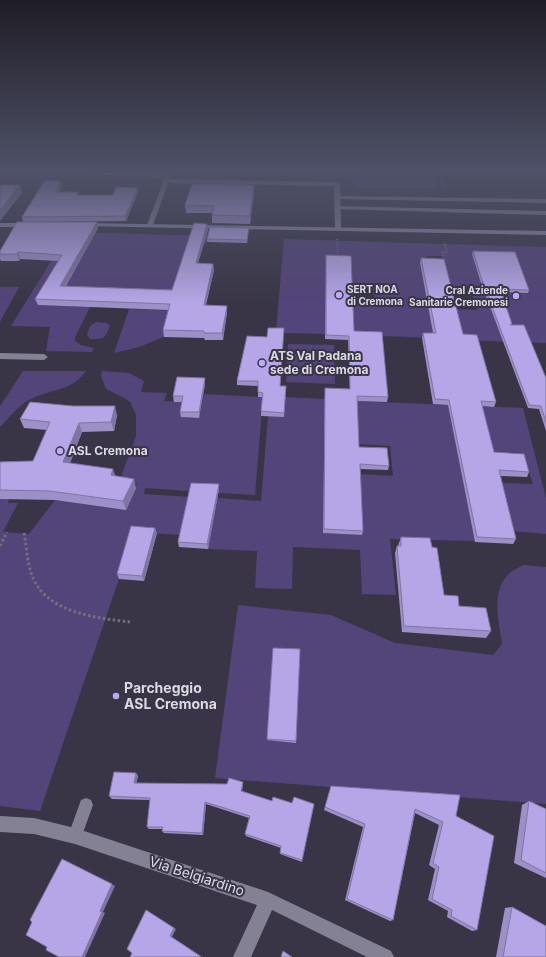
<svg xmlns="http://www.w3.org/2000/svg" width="546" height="957" viewBox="0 0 546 957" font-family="Inter,sans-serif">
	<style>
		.green { fill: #534479 }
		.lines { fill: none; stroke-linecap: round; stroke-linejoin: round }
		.path-far1 { stroke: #74707f; stroke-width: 1.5; stroke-dasharray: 1 1; stroke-linecap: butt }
		.path { stroke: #74707f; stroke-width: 3; stroke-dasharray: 2.5 2.5; stroke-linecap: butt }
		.lane { fill: #858195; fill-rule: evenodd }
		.street { fill: #858195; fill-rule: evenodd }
		.secondary { fill: #8c85a5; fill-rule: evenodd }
		.wall { fill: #9d8fc7 }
		.shaded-wall { fill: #7f74a2 }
		.building { fill: #b6a6e7; stroke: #7f74a2 }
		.poi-dot { fill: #bda9f5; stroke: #393546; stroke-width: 1.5 }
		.labels { text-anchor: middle; stroke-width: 4; stroke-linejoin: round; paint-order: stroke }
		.far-poi-label { font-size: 10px; font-weight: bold; fill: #dcdae5; stroke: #393546; text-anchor: start }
		.poi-label { font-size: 12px; font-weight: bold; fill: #dcdae5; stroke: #393546; text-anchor: start }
		.near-poi-label { font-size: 14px; font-weight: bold; fill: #dcdae5; stroke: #393546; text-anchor: start }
		.near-street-label { font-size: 14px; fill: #dcdae5; stroke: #393546 }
	</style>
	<rect width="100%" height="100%" fill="#393546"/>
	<path class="green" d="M 196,170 L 431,170 L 436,188 L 356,188 L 352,172 Z
		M 69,232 L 209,236 L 206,244 L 190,244 L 173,297 L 62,292 L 91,241 L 38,305 L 90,307 L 75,337 L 75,341 L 81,345 L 94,348 L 92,352 L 46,351 L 50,327 L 11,326 Z
		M 284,239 L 546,247 L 546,343 L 462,340 L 454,309 L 477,310 L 470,287 L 451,286 L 442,256 L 426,256 L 427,263 L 420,263 L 434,338 L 353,335 L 352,304 L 375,305 L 373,287 L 351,286 L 326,260 L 325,334 L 284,333 L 276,331 Z
		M 0,287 L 19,287 L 0,322 Z
		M 129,309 L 189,311 L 164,337 L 139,347 L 114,353 Z
		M 96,322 L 107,323 L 110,326 C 105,339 104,339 90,339 L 87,335 L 90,326 Z
		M 288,344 L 334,345 L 335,384 L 286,382 Z
		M 23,371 L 86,371 C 70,393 51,388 29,400 C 19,405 9,418 0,427 L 0,406 Z
		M 102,371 L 129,373 L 144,381 L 141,392 L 167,393 L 164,401 L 184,402 L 181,417 L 199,418 L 204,394 L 263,397 L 255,495 L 219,493 L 214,489 L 195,488 L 189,491 L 145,488 L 144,494 L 190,497 L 181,535 L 133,532 L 119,579 L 40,811 L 0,806 L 0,499 L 9,499 L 8,503 L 18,503 L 3,532 L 29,534 L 55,500 L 126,509 L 137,484 L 124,479 L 122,474 L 136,436 L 136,415 L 130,402 L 126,399 L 106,389 L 101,376 Z
		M 285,397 L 325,399 L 324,533 L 362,535 L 359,474 L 393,476 L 390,446 L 358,444 L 356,401 L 448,405 L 475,541 L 390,539 L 396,595 L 362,594 L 360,550 L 293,547 L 292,589 L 255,588 L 257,551 L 208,549 L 217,498 L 261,501 L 268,416 Z
		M 479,406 L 523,408 L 546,498 L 546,534 L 510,531 L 498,483 L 533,484 L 523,453 L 490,451 Z
		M 523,565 L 546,567 L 546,804 L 215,778 L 238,605 L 331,615 L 395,643 L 493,655 L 502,644 C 499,622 490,590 510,573 C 513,570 519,568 523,565 Z"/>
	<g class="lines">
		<path class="path-far1" d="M 438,170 L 444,189
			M 337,239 L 338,258
			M 443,256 L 442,252 L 447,253 L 444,242"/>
		<path class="path" d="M 24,533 C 27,548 27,564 33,578 C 48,613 97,618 130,622
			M 0,546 L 7,532"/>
		<path class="lane" d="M 337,196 L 546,199 L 546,203 L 335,199 L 335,197 Z
			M 337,206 L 546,211 L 546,215 L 335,209 L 334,208 Z
			M 86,798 L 91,800 L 93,805 L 80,841 L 75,843 L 70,841 L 68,836 L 81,800 Z"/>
		<path class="street" d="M 95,172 L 168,173 L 171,175 L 169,179 L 337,182 L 340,184 L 341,228 L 338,230 L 335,228 L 334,186 L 168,183 L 153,225 L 150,227 L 147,225 L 165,177 L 97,175 L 95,174 Z
			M 0,353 L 44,354 L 48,357 L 44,360 L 0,359 Z
			M 0,816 L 34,818 L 75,828 L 268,892 L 391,951 L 394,957 L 367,957 L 272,910 L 251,957 L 233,957 L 257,905 L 75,844 L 34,834 L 0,832 Z"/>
		<path class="secondary" d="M 0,223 L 28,223 L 31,225 L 28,227 L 0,227 Z
			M 84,223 L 546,231 L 546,235 L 82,226 L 82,224 Z"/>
	</g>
	<path class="wall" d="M 62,185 L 59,192 L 79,195 L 113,195 L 138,192 L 126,221 L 23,222 L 22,217 Z
		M 254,193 L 250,224 L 212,223 L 212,213 L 186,213 L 185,205 Z
		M 97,222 L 98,228 L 66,286 L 172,290 L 207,224 L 208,230 L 198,263 L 213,264 L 214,270 L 206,305 L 227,312 L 223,340 L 205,340 L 204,338 L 164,337 L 163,330 L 168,310 L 38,305 L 35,299 L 58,261 L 20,259 L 19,261 L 1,261 L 0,259 L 0,251 Z
		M 249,228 L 247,243 L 207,242 L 207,239 Z
		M 473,251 L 529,290 L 528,293 L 502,292 L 512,325 L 546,378 L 546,431 L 539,409 L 528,408 L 480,280 L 472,254 Z
		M 326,255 L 354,331 L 388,397 L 387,402 L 357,401 L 359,447 L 389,466 L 388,470 L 360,469 L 363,531 L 362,535 L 323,533 L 325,388 L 350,389 L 348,340 L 325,339 Z
		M 421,258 L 463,334 L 496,402 L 494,407 L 482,406 L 494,452 L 529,472 L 527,477 L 500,476 L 516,539 L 513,544 L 475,542 L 448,405 L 433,404 L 422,338 L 423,333 L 433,333 L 420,263 Z
		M 267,337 L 280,386 L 286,386 L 284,417 L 261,416 L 262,397 L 258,397 L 258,386 L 237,385 L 237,381 Z
		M 205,384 L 199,418 L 181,417 L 180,412 L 182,402 L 174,402 L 173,396 Z
		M 117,415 L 114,431 L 82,432 L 70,463 L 115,476 L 136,488 L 126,510 L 55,500 L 0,499 L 0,462 L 33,461 L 47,430 L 24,428 L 20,419 Z
		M 219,489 L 208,549 L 179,547 L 178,542 Z
		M 157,533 L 144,581 L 119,579 L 117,574 Z
		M 401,537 L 432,547 L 444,595 L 491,631 L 486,638 L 402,632 L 395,553 L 397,546 L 398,546 Z
		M 273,648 L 300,649 L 296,743 L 267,740 Z
		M 136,773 L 138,776 L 136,783 L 243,785 L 242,791 L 272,801 L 292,803 L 314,804 L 302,862 L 280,854 L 281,848 L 246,836 L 245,834 L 249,818 L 206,804 L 203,835 L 164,833 L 162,831 L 162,829 L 149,829 L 147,827 L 150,800 L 112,799 L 109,796 Z
		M 331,786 L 456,816 L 477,930 L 472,931 L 447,917 L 448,911 L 428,900 L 435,869 L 429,865 L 439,825 L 415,813 L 393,920 L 390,921 L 345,900 L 363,827 L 324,810 Z
		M 529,801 L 546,809 L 546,878 L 514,863 L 522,805 Z
		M 512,907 L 546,957 L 496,957 L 505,908 Z"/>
	<path class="shaded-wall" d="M 61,181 L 62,185 L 56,196 L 55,192 Z
		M 20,185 L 22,193 L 0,221 L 0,210 Z
		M 254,185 L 254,193 L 250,224 L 250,216 Z
		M 138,188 L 138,192 L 126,221 L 125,216 Z
		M 97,222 L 98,228 L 62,292 L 60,286 Z
		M 207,224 L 208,230 L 196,269 L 196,263 Z
		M 18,252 L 20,259 L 19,261 L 17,254 Z
		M 213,264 L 214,270 L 204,311 L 204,305 Z
		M 227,306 L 227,312 L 223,340 L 222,333 Z
		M 205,378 L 205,384 L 199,418 L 199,412 Z
		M 115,406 L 117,415 L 114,431 L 111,422 Z
		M 79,423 L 82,432 L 67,471 L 63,462 Z
		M 113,469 L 116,478 L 111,475 Z
		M 134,479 L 136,488 L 126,510 L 123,501 Z
		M 219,484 L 219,489 L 208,549 L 207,544 Z
		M 155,528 L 157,533 L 144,581 L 142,576 Z
		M 136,773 L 138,776 L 136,786 L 134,783 Z
		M 243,782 L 243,785 L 241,794 L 241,791 Z
		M 205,802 L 206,804 L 203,835 L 202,833 Z
		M 66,861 L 115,886 L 103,912 L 105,913 L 85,957 L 82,957 L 100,911 Z
		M 146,910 L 148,911 L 176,929 L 172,937 L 201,956 L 201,957 L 200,957 L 170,936 Z"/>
	<path class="building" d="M 45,180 L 61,181 L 55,192 L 78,192 L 77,195 L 113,195 L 116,187 L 138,188 L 125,216 L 22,217 Z
		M 192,184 L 254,185 L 250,216 L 212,215 L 214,206 L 185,205 Z
		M 0,185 L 20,185 L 0,210 Z
		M 17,222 L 97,222 L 60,286 L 172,290 L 194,223 L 207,224 L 196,263 L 213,264 L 204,305 L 227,306 L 222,333 L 204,333 L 204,331 L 163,330 L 170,304 L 35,299 L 62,255 L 18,252 L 17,254 L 0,254 L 0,251 Z
		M 210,227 L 249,228 L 247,240 L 207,239 Z
		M 473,251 L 515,252 L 529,290 L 500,289 L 512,324 L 510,325 L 524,325 L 546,378 L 546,422 L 541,406 L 529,405 L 481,277 Z
		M 326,255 L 351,256 L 354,331 L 382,332 L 388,397 L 357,396 L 359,447 L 387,448 L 389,466 L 360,464 L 363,531 L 324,529 L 325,388 L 350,389 L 349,336 L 326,335 Z
		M 421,258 L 444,259 L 463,334 L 477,335 L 496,402 L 481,401 L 494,452 L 524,454 L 529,472 L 499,470 L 516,539 L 477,537 L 449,400 L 435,399 L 423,333 L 436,333 Z
		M 268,328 L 284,328 L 280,386 L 286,386 L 284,413 L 261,411 L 263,393 L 258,392 L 258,381 L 237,381 L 247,336 L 267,337 Z
		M 177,377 L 205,378 L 199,412 L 180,412 L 183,396 L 173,396 Z
		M 30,402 L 73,406 L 115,406 L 111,422 L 79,423 L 63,462 L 113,469 L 111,475 L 134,479 L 123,501 L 50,491 L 0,490 L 0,462 L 33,461 L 50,422 L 20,419 Z
		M 191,483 L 219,484 L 207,544 L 178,542 Z
		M 131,526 L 155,528 L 142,576 L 117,574 Z
		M 401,537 L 430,538 L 432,547 L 437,548 L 444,595 L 458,596 L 459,606 L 486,608 L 491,631 L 404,626 L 397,546 L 401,546 Z
		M 273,648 L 300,649 L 296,741 L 267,739 Z
		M 114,772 L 136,773 L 134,783 L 227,784 L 229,778 L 243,782 L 241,791 L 272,801 L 273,797 L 292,803 L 294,797 L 314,804 L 302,860 L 280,853 L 281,846 L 245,834 L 250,816 L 205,802 L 202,833 L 162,831 L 163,827 L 147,827 L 150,798 L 109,796 Z
		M 331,786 L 460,795 L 456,816 L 494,836 L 477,930 L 451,916 L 452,910 L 432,899 L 439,867 L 433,863 L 443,822 L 415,809 L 393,920 L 347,899 L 365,824 L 325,807 Z
		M 529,801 L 546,809 L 546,873 L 521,860 Z
		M 62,859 L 112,884 L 100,911 L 102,912 L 82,957 L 59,957 L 46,950 L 47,947 L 26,935 L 32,922 L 30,920 Z
		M 512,907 L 546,926 L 546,957 L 503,957 Z
		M 146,910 L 174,928 L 170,936 L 200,956 L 200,957 L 130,957 L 132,953 L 127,949 Z
		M 283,951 L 292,957 L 281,957 Z"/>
	<linearGradient id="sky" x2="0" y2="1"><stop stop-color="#1f1d26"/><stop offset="0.56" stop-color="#4e5168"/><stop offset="1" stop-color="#4e5168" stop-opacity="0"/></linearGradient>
	<rect width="546" height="304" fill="url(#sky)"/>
	<g class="poi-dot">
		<circle cx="339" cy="295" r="4"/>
		<circle cx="516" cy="296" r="4"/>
		<circle cx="262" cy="363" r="4"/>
		<circle cx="60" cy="451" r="4"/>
		<circle cx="116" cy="696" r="4"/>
	</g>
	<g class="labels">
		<g class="far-poi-label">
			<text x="347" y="293">SERT NOA<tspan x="347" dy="12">di Cremona</tspan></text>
			<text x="508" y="294" text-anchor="end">Cral Aziende<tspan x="508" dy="12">Sanitarie Cremonesi</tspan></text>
		</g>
		<g class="poi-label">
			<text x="270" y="360">ATS Val Padana<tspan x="270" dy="14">sede di Cremona</tspan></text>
			<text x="68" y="455">ASL Cremona</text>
		</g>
		<g class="near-poi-label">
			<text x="124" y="693">Parcheggio<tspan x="124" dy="16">ASL Cremona</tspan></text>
		</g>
		<g class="near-street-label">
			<text transform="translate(197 876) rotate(18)" y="5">Via Belgiardino</text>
		</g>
	</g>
</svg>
